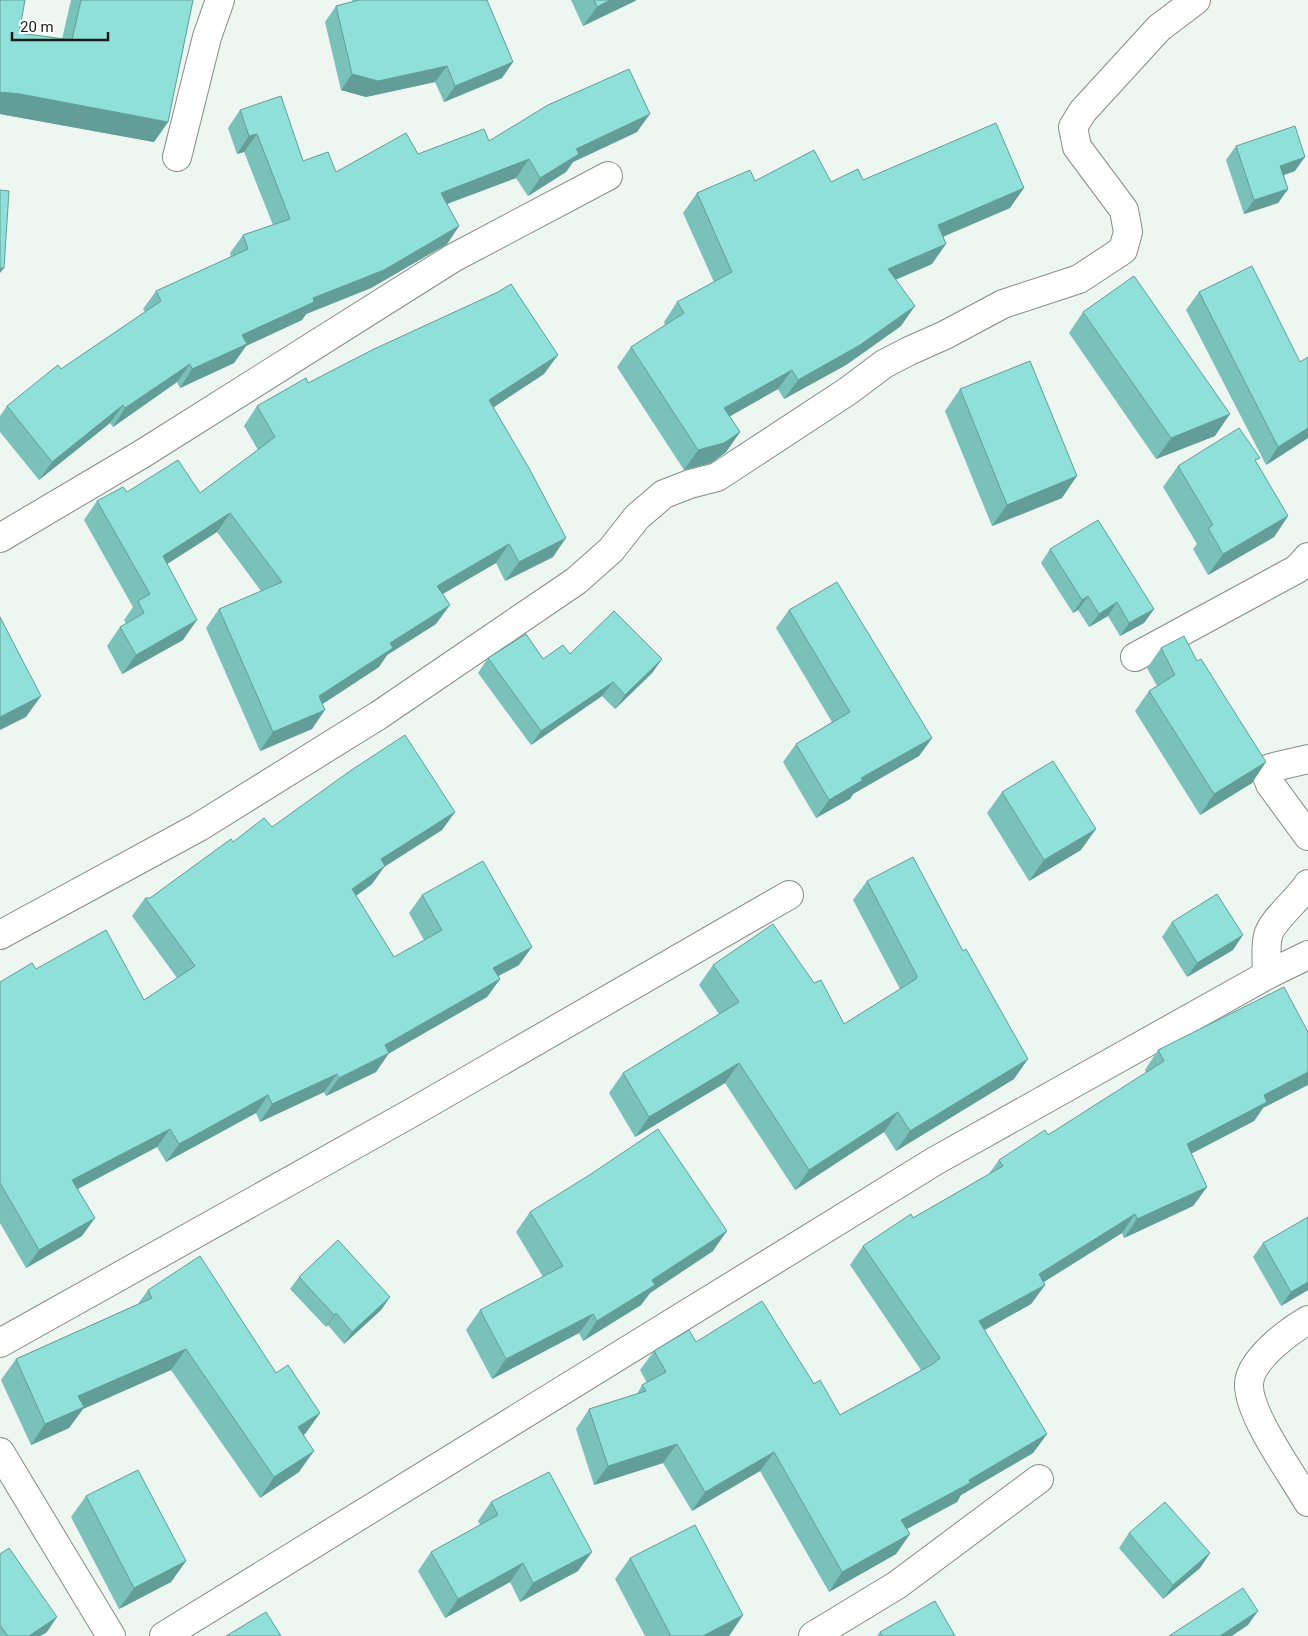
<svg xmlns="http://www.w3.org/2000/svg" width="1308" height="1636" viewBox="0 0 1308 1636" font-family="Roboto,sans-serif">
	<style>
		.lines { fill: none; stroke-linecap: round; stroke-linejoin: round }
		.minor-casing { stroke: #858c88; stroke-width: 30 }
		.minor { stroke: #fff; stroke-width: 28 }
		.wall { fill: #7ac1ba }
		.shaded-wall { fill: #639d97 }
		.building { fill: #8ee0d8; stroke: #639d97 }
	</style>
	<rect width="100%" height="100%" fill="#eef6f1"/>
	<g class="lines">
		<defs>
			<path id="minor" d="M 177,157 L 207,37 L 220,0
				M 0,538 L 142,454 L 453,258 L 608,176
				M 1135,657 L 1297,569 L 1308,557
				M 1308,759 L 1270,768 L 1267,776 L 1270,784 L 1308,836
				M 0,935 L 199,827 L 379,715 L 576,581 L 611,550 L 637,517 L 664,494 L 690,484 L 717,477 L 848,391 L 884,364 L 909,351 L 945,335 L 1003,304 L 1079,279 L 1123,250 L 1128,232 L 1124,210 L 1077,147 L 1073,127 L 1083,111 L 1159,28 L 1196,0
				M 1267,975 L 1308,955
				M 1308,1320 C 1289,1331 1251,1359 1249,1383 C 1247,1413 1292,1474 1308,1502
				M 0,1343 L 413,1112 L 789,895
				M 0,1452 L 111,1636
				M 164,1636 L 935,1161 L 1267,975 C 1267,963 1265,948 1268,936 C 1271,921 1299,899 1308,884
				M 813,1636 L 897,1585 L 1039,1479"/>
		</defs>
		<use href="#minor" class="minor-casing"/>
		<use href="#minor" class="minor"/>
	</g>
	<path class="wall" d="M 0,0 L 19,33 L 62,39 L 71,0 L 193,0 L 168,122 L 154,142 L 0,114 Z
		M 352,0 L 487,0 L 513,62 L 502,78 L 444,102 L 435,82 L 366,97 L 341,90 L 325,22 L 336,6 L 353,2 Z
		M 571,0 L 636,0 L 635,1 L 583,26 Z
		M 240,110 L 303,161 L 336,172 L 418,154 L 489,141 L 637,132 L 573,162 L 566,172 L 528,196 L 516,178 L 447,204 L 459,226 L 447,244 L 371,288 L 306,314 L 302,320 L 246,346 L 234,363 L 180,388 L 177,382 L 113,427 L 110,423 L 39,480 L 0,432 L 0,416 L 7,406 L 145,312 L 143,309 L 156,291 L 231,257 L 230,253 L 243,235 L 273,225 L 244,152 L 237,154 L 228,128 Z
		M 1236,146 L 1295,171 L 1284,175 L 1288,189 L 1278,203 L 1244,214 L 1226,160 Z
		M 863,180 L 1010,208 L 943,236 L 932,264 L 895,280 L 901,326 L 846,365 L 784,399 L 778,389 L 730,416 L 740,432 L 726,452 L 711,463 L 684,470 L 617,367 L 631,347 L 665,325 L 664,322 L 677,302 L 714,282 L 683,213 L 697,193 L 755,181 L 831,182 Z
		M 1199,292 L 1300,362 L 1308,357 L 1308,438 L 1266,465 L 1186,310 Z
		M 1083,312 L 1215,436 L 1156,459 L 1069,333 Z
		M 544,374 L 493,407 L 553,557 L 505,581 L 496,563 L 442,594 L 436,624 L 387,655 L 379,667 L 322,704 L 312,729 L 260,751 L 206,628 L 219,609 L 261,591 L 217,532 L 167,564 L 183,640 L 122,674 L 107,646 L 120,627 L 126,623 L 124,620 L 133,607 L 84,520 L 97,501 L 127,492 L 200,493 L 258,450 L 244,426 L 257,406 L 308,383 Z
		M 960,389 L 1062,498 L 992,526 L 945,411 Z
		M 1256,462 L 1288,516 L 1274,537 L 1208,575 L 1193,549 L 1197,544 L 1163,487 L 1178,466 Z
		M 1050,549 L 1154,609 L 1144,623 L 1120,636 L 1108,616 L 1089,627 L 1078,610 L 1073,613 L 1041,563 Z
		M 789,610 L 932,738 L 919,756 L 853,794 L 850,799 L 816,818 L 783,762 L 796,744 L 832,722 L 776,628 Z
		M 1161,648 L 1197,661 L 1252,783 L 1200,815 L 1135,711 L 1149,691 L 1157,686 L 1147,668 Z
		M 570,654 L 662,659 L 652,673 L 615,709 L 602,696 L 531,745 L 478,673 L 488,658 L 543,659 Z
		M 1002,792 L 1081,850 L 1029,881 L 987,813 Z
		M 455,812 L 442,830 L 384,867 L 372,884 L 356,896 L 394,957 L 424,940 L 409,913 L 422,895 L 519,965 L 498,976 L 500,979 L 487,997 L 389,1053 L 376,1072 L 326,1096 L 324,1092 L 260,1122 L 256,1113 L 166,1162 L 157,1147 L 78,1189 L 82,1236 L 26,1268 L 0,1223 L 0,982 L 36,969 L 144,1000 L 177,978 L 132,916 L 145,898 L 150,898 L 233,842 L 272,827 Z
		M 867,881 L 1014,1079 L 896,1151 L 884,1132 L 795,1190 L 725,1083 L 635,1137 L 609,1093 L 623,1073 L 719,1014 L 699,985 L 713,965 L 814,983 L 844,1024 L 900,989 L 853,900 Z
		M 1172,922 L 1233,950 L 1187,977 L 1162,937 Z
		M 1158,1050 L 1263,1108 L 1254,1121 L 1191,1154 L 1207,1187 L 1193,1206 L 1124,1238 L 1122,1233 L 1044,1282 L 1045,1285 L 1031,1304 L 984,1330 L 1047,1434 L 1033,1453 L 961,1495 L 957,1502 L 907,1529 L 910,1534 L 896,1554 L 829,1592 L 760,1471 L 692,1511 L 663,1463 L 594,1485 L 576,1429 L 589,1409 L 637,1394 L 642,1385 L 647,1383 L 640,1370 L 654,1351 L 696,1342 L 814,1384 L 840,1415 L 921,1370 L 850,1265 L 863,1246 L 988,1175 L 999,1160 L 1048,1135 L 1146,1073 L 1145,1070 Z
		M 530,1212 L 713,1251 L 650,1293 L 641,1305 L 583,1341 L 579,1333 L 492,1379 L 466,1330 L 480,1310 L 543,1277 L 516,1232 Z
		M 1263,1243 L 1308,1290 L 1281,1306 L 1253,1257 Z
		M 299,1277 L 390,1297 L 381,1310 L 344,1344 L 328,1325 L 326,1327 L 290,1289 Z
		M 148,1290 L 320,1413 L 305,1434 L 303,1435 L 299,1472 L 260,1498 L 171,1370 L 83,1409 L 69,1428 L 31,1445 L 1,1380 L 16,1359 L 138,1304 Z
		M 86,1496 L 186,1561 L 171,1582 L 119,1609 L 71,1517 Z
		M 491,1502 L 578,1571 L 520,1602 L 510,1582 L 445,1618 L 418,1571 L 431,1552 L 480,1525 L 478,1521 Z
		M 1129,1533 L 1210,1553 L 1200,1568 L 1163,1599 L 1119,1548 Z
		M 0,1554 L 47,1632 L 40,1636 L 0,1636 Z
		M 630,1558 L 743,1615 L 729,1636 L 645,1636 L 615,1579 Z
		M 880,1632 L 955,1636 L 877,1636 Z"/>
	<path class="shaded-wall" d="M 610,0 L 636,0 L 635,1 L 583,26 L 597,7 Z
		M 513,62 L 502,78 L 444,102 L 455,86 Z
		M 447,66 L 435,82 L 366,97 L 341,90 L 352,74 Z
		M 0,92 L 20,94 L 168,122 L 154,142 L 0,114 Z
		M 650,114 L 637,132 L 573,162 L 566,172 L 528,196 L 540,178 L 576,149 Z
		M 257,134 L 244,152 L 237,154 L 249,136 Z
		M 1305,157 L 1295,171 L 1270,180 L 1280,166 Z
		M 529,159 L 516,178 L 428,211 L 441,193 Z
		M 1024,188 L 1010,208 L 924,245 L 938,225 Z
		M 1288,189 L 1278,203 L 1244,214 L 1254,200 Z
		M 459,226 L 447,244 L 371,288 L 306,314 L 302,320 L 246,346 L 234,363 L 180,388 L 192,369 L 242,335 L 313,298 Z
		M 946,244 L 932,264 L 874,289 L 888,269 Z
		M 0,268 L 4,268 L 0,273 Z
		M 915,306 L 901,326 L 846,365 L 784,399 L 798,380 Z
		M 558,355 L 544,374 L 476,419 L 489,400 Z
		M 190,364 L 177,382 L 113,427 L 125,408 Z
		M 792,370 L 778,389 L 711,427 L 724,408 Z
		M 123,405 L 110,423 L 39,480 L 52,462 Z
		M 1230,414 L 1215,436 L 1156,459 L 1171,438 Z
		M 1308,428 L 1308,438 L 1266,465 L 1278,447 Z
		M 740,432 L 726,452 L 711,463 L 684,470 L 698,450 Z
		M 1077,476 L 1062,498 L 992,526 L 1007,505 Z
		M 230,513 L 217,532 L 150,575 L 163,556 Z
		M 1288,516 L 1274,537 L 1208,575 L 1223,554 Z
		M 566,538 L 553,557 L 505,581 L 519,562 Z
		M 509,544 L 496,563 L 424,605 L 437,586 Z
		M 1088,596 L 1078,610 L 1073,613 L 1082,600 Z
		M 1117,602 L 1108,616 L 1089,627 L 1099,614 Z
		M 450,605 L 436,624 L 387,655 L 379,667 L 306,715 L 319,696 L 390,643 Z
		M 1154,609 L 1144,623 L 1120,636 L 1129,623 Z
		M 197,620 L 183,640 L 122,674 L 136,655 Z
		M 662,659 L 652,673 L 615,709 L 625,695 Z
		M 613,682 L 602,696 L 531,745 L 541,731 Z
		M 41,696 L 26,717 L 0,730 L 0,717 Z
		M 325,710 L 312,729 L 260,751 L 273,732 Z
		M 932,738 L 919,756 L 853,794 L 850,799 L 816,818 L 829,800 L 861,778 Z
		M 1266,762 L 1252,783 L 1200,815 L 1214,794 Z
		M 455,812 L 442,830 L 384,867 L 372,884 L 339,908 L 352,889 L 381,859 Z
		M 1096,829 L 1081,850 L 1029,881 L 1044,860 Z
		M 1243,935 L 1233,950 L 1187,977 L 1197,963 Z
		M 532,947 L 519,965 L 480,986 L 493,968 Z
		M 500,979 L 487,997 L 388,1054 L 389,1053 L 376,1072 L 326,1096 L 339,1078 L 385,1045 Z
		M 1028,1059 L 1014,1079 L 896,1151 L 910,1131 Z
		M 739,1063 L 725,1083 L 635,1137 L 649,1117 Z
		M 1308,1072 L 1308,1085 L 1263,1108 L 1254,1121 L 1173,1163 L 1187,1144 L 1264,1095 Z
		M 337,1074 L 324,1092 L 260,1122 L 272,1104 Z
		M 268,1095 L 256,1113 L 166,1162 L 179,1144 Z
		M 898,1112 L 884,1132 L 795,1190 L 809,1170 Z
		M 170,1129 L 157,1147 L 60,1198 L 72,1180 Z
		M 1207,1187 L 1193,1206 L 1124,1238 L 1137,1219 Z
		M 1135,1214 L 1122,1233 L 1026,1293 L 1039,1274 Z
		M 95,1218 L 82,1236 L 26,1268 L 39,1250 Z
		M 727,1231 L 713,1251 L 650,1293 L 641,1305 L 583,1341 L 597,1321 L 652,1280 Z
		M 1308,1282 L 1308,1290 L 1281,1306 L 1291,1292 Z
		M 1045,1285 L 1031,1304 L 965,1341 L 979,1321 Z
		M 390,1297 L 381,1310 L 344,1344 L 352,1332 Z
		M 336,1313 L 328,1325 L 326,1327 L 334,1315 Z
		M 593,1314 L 579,1333 L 492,1379 L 506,1359 Z
		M 186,1349 L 171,1370 L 83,1409 L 69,1428 L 31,1445 L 45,1424 L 78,1396 Z
		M 320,1413 L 305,1434 L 283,1448 L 298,1427 Z
		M 1047,1434 L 1033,1453 L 961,1495 L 957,1502 L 888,1539 L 901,1520 Z
		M 677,1444 L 663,1463 L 594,1485 L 608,1466 Z
		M 314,1451 L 299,1472 L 260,1498 L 274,1477 Z
		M 774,1452 L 760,1471 L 692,1511 L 705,1492 Z
		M 910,1534 L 896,1554 L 829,1592 L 842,1572 Z
		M 592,1552 L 578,1571 L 520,1602 L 533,1583 Z
		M 1210,1553 L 1200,1568 L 1163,1599 L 1173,1585 Z
		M 186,1561 L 171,1582 L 119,1609 L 134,1588 Z
		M 523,1563 L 510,1582 L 445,1618 L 458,1599 Z
		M 1258,1611 L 1248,1625 L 1232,1636 L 1220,1636 Z
		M 743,1615 L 729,1636 L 703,1636 Z
		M 57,1617 L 47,1632 L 40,1636 L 29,1636 Z"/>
	<path class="building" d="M 0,0 L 25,0 L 19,33 L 72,40 L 81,0 L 193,0 L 168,122 L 20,94 L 0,92 Z
		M 359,0 L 487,0 L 513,62 L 455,86 L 447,66 L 378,81 L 352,74 L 336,6 Z
		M 594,0 L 610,0 L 597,7 Z
		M 629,69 L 650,114 L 576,149 L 579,154 L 540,178 L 529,159 L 441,193 L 459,226 L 384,270 L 313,298 L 314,302 L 242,335 L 247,344 L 192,369 L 190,364 L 125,408 L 123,405 L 52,462 L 7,406 L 58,365 L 61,369 L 161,301 L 156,291 L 248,249 L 243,235 L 290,219 L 257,134 L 249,136 L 240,110 L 281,96 L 303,161 L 328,152 L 336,172 L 406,133 L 418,154 L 484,129 L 489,141 L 548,105 Z
		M 996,123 L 1024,188 L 938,225 L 946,244 L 888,269 L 915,306 L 860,345 L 798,380 L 792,370 L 724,408 L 740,432 L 724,443 L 698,450 L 631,347 L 684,313 L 677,302 L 732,272 L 697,193 L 750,170 L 755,181 L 814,150 L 831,182 L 858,169 L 863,180 Z
		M 1295,126 L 1305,157 L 1280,166 L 1288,189 L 1254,200 L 1236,146 Z
		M 0,190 L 9,191 L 4,268 L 0,268 Z
		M 1252,266 L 1300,362 L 1308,357 L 1308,428 L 1278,447 L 1199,292 Z
		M 1134,276 L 1230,414 L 1171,438 L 1083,312 Z
		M 511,284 L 558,355 L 489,400 L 530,470 L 566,538 L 519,562 L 509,544 L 437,586 L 450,605 L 390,643 L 393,648 L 319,696 L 325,710 L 273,732 L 219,609 L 282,582 L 230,513 L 163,556 L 197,620 L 136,655 L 120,627 L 144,613 L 138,601 L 150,594 L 97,501 L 123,487 L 127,492 L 178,460 L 200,493 L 275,437 L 257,406 L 306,378 L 308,383 L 372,350 L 498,292 Z
		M 1030,361 L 1077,476 L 1007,505 L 960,389 Z
		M 1239,428 L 1260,458 L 1255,460 L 1288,516 L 1223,554 L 1208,528 L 1213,525 L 1178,466 Z
		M 1098,520 L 1154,609 L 1129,623 L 1117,602 L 1099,614 L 1088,596 L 1082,600 L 1050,549 Z
		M 837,582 L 932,738 L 861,778 L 863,780 L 829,800 L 796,744 L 850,712 L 789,610 Z
		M 614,611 L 662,659 L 625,695 L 613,682 L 541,731 L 488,658 L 526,634 L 543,659 L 563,645 L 570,654 Z
		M 0,617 L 41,696 L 0,717 Z
		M 1184,636 L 1197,661 L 1201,659 L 1266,762 L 1214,794 L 1149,691 L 1175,675 L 1161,648 Z
		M 405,735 L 455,812 L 381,859 L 385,866 L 352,889 L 394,957 L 442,930 L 422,895 L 483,861 L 532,947 L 493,968 L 500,979 L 385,1045 L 389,1053 L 339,1078 L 337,1074 L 272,1104 L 268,1095 L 179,1144 L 170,1129 L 72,1180 L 95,1218 L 39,1250 L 0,1183 L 0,982 L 32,963 L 36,969 L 106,930 L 144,1000 L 195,966 L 145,898 L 150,898 L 231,839 L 233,842 L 264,818 L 272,827 L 350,771 Z
		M 1053,761 L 1096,829 L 1044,860 L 1002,792 Z
		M 913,857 L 963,951 L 966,949 L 1028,1059 L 910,1131 L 898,1112 L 809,1170 L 739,1063 L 649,1117 L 623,1073 L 739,1002 L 713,965 L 773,924 L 814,983 L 821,980 L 844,1024 L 916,979 L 917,976 L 867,881 Z
		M 1217,894 L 1243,935 L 1197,963 L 1172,922 Z
		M 1284,987 L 1308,1032 L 1308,1072 L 1264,1095 L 1267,1102 L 1187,1144 L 1207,1187 L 1137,1219 L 1135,1214 L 1039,1274 L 1045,1285 L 979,1321 L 1047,1434 L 969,1480 L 970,1483 L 901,1520 L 910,1534 L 842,1572 L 774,1452 L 705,1492 L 677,1444 L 608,1466 L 589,1409 L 646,1391 L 642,1385 L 666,1372 L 654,1351 L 689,1330 L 696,1342 L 762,1301 L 814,1384 L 820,1380 L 840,1415 L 933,1364 L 940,1358 L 863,1246 L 911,1214 L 913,1218 L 1003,1166 L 999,1160 L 1045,1130 L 1048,1135 L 1164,1061 L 1158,1050 Z
		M 658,1129 L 727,1231 L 652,1280 L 655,1285 L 597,1321 L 593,1314 L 506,1359 L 480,1310 L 563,1266 L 530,1212 L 591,1174 Z
		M 1308,1217 L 1308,1282 L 1291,1292 L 1263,1243 Z
		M 338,1240 L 390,1297 L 352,1332 L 336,1313 L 334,1315 L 299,1277 Z
		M 200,1256 L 276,1373 L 288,1365 L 320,1413 L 298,1427 L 314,1451 L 274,1477 L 186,1349 L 78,1396 L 84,1407 L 45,1424 L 16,1359 L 152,1298 L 148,1290 Z
		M 138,1470 L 186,1561 L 134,1588 L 86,1496 Z
		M 549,1472 L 592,1552 L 533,1583 L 523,1563 L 458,1599 L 431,1552 L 498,1515 L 491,1502 Z
		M 1165,1502 L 1210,1553 L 1173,1585 L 1129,1533 Z
		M 695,1525 L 743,1615 L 703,1636 L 671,1636 L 630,1558 Z
		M 9,1548 L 57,1617 L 29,1636 L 8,1636 L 0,1625 L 0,1554 Z
		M 1243,1588 L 1258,1611 L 1220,1636 L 1169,1636 Z
		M 935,1601 L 955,1636 L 883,1636 L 880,1632 Z
		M 266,1612 L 281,1636 L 226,1636 Z"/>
	<path d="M12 32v8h96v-8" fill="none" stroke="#191b1a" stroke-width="2.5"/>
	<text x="20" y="32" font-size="15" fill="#191b1a" stroke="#ffffff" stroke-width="4" paint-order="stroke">20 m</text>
</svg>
